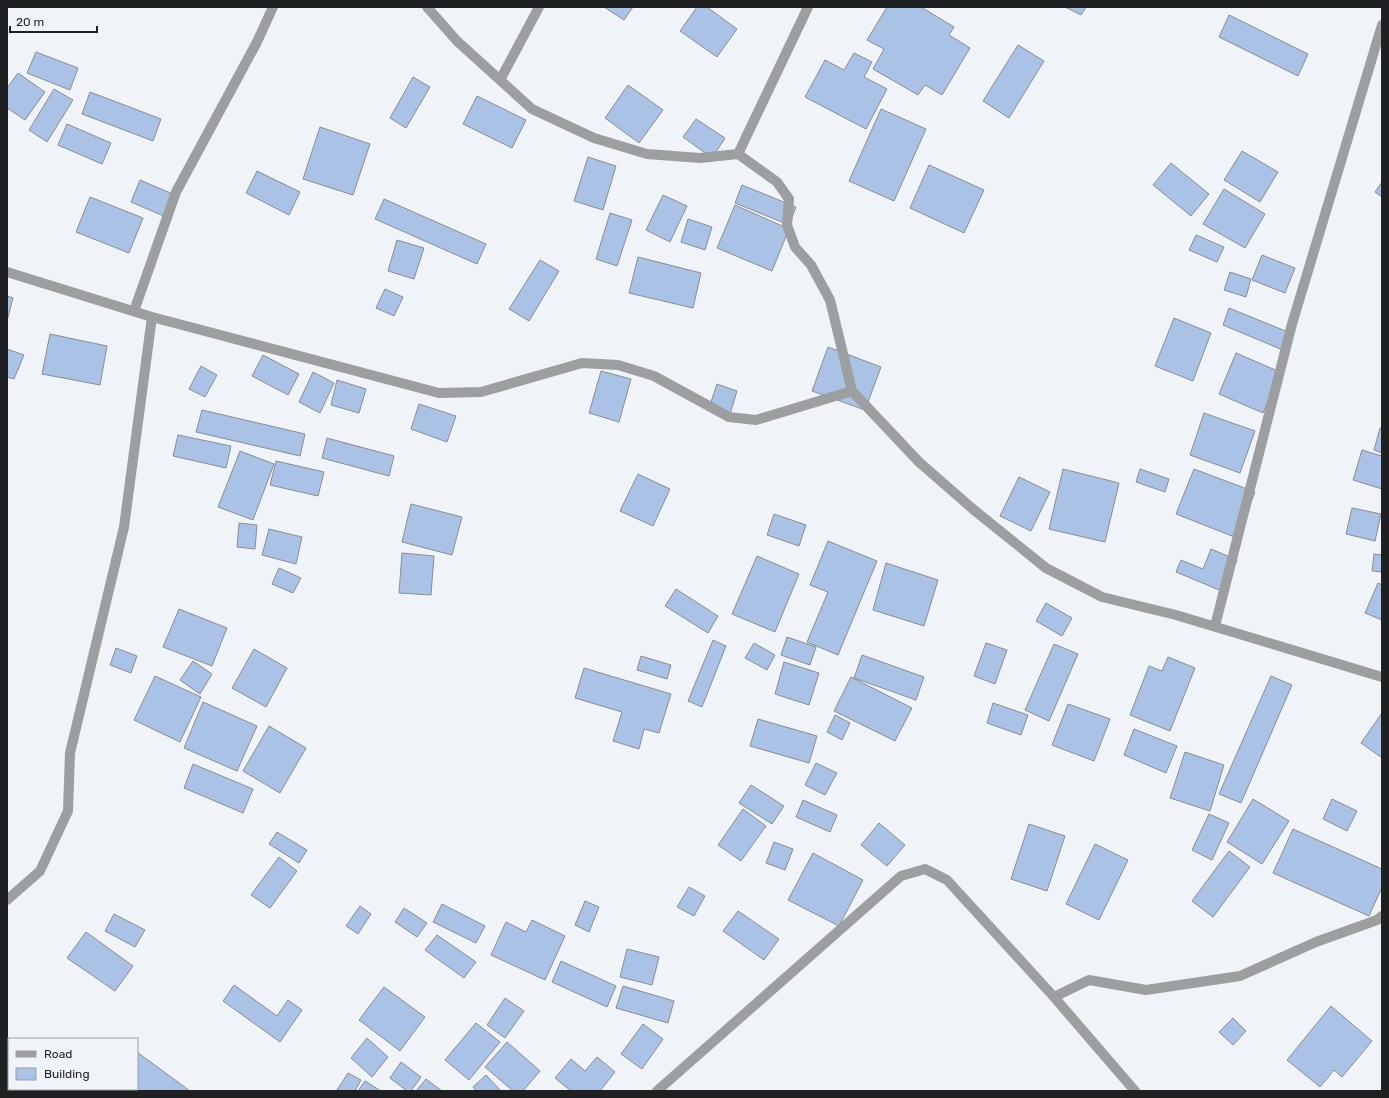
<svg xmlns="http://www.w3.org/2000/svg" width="1389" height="1098" viewBox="0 0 1389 1098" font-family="Rubik,sans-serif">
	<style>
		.building { fill: #a9c2e5; stroke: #8a8d92 }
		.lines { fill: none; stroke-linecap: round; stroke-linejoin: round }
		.minor { stroke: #9c9e9f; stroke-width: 10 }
	</style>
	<rect width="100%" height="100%" fill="#f0f3f8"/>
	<path class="building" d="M 604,7 L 633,7 L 624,20 Z
		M 697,7 L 707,7 L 737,29 L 717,57 L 680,31 Z
		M 887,7 L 921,7 L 954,27 L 949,35 L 970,48 L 942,95 L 925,85 L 918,95 L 873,69 L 884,49 L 867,40 Z
		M 1065,7 L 1086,7 L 1081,15 Z
		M 1229,15 L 1308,54 L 1298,76 L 1219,37 Z
		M 1018,45 L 1044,61 L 1009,118 L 983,101 Z
		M 36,52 L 78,68 L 70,90 L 27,73 Z
		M 854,53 L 872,62 L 864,77 L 887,89 L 866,129 L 805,97 L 825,60 L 844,70 Z
		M 18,73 L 45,92 L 25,120 L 7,108 L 7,88 Z
		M 413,77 L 430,87 L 406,128 L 390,118 Z
		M 628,85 L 663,110 L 639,143 L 605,118 Z
		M 54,89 L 73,100 L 47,142 L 29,130 Z
		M 90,92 L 161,119 L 153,141 L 82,114 Z
		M 477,96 L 526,120 L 512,148 L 463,124 Z
		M 881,109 L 926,129 L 894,201 L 849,181 Z
		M 696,119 L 725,138 L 712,158 L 683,137 Z
		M 67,124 L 111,143 L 102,164 L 58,145 Z
		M 320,127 L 370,144 L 353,195 L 303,179 Z
		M 1242,151 L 1278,172 L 1260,202 L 1224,180 Z
		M 588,157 L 616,166 L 603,210 L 574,201 Z
		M 1171,163 L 1209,194 L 1191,216 L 1153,185 Z
		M 929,165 L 984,190 L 964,233 L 910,208 Z
		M 257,171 L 300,192 L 289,215 L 246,193 Z
		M 140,180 L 175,195 L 166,217 L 131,202 Z
		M 1382,182 L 1382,197 L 1375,192 Z
		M 742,185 L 796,207 L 789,225 L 735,203 Z
		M 1224,189 L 1265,214 L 1245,248 L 1203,224 Z
		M 663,195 L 687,206 L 670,242 L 646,230 Z
		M 90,197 L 143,218 L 129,253 L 76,232 Z
		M 384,199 L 486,244 L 477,264 L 375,219 Z
		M 735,205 L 789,229 L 772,271 L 717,248 Z
		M 610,213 L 632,220 L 617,266 L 596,259 Z
		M 688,219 L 712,227 L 705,250 L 681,242 Z
		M 1196,235 L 1224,247 L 1217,262 L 1189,250 Z
		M 397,240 L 424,248 L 414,279 L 388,271 Z
		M 1262,255 L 1295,268 L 1285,293 L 1252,280 Z
		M 638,257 L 701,273 L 693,308 L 629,293 Z
		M 540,260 L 559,271 L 529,321 L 509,309 Z
		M 1230,272 L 1251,279 L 1246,297 L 1224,290 Z
		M 385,289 L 403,297 L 394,316 L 376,308 Z
		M 7,296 L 13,298 L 7,321 Z
		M 1229,308 L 1293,334 L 1285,351 L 1223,325 Z
		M 1174,318 L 1211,333 L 1193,381 L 1155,366 Z
		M 50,334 L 107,346 L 100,385 L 42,374 Z
		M 828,347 L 881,367 L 865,410 L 812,391 Z
		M 7,349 L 24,355 L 14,379 L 7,377 Z
		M 1236,353 L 1280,372 L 1263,413 L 1219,394 Z
		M 263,355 L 299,374 L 288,395 L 252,376 Z
		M 201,366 L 217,375 L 205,397 L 189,389 Z
		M 601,371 L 631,379 L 619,422 L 589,413 Z
		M 313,372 L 334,383 L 320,413 L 299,402 Z
		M 337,380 L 366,389 L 359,413 L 331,405 Z
		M 717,384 L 737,391 L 730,414 L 709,408 Z
		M 419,404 L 456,416 L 447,442 L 411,429 Z
		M 202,410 L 305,434 L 300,456 L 196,432 Z
		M 1204,413 L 1255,431 L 1240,473 L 1190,455 Z
		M 1380,428 L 1382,428 L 1382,453 L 1374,450 Z
		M 178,435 L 231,446 L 226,468 L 173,456 Z
		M 327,438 L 394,456 L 389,476 L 322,458 Z
		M 1362,450 L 1382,456 L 1382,489 L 1353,480 Z
		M 240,451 L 274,464 L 253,520 L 218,507 Z
		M 276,461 L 324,472 L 318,496 L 270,485 Z
		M 1063,469 L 1119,483 L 1105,542 L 1049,529 Z
		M 1140,469 L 1169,479 L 1165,492 L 1136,482 Z
		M 1194,469 L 1255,492 L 1237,538 L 1176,514 Z
		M 638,474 L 670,489 L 653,526 L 620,511 Z
		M 1019,477 L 1050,492 L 1031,531 L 1000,516 Z
		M 411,504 L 462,517 L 452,555 L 402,542 Z
		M 1352,508 L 1381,514 L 1375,541 L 1346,534 Z
		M 774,514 L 806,525 L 799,546 L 767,535 Z
		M 239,523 L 257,525 L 255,549 L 237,547 Z
		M 269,529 L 302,537 L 296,564 L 262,555 Z
		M 828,541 L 877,561 L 838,655 L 807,642 L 828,592 L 810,585 Z
		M 1211,549 L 1237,560 L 1224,592 L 1176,572 L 1181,560 L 1203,569 Z
		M 402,553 L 434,556 L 431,595 L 399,593 Z
		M 1374,554 L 1382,555 L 1382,572 L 1372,571 Z
		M 757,556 L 799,574 L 775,632 L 732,614 Z
		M 886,563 L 938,580 L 924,626 L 873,610 Z
		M 279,568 L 301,578 L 293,593 L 272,584 Z
		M 1378,583 L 1382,585 L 1382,620 L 1365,613 Z
		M 676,589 L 718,616 L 708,633 L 665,606 Z
		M 1046,603 L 1072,618 L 1062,636 L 1036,621 Z
		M 179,609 L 227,628 L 212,666 L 163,647 Z
		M 787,637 L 816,647 L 810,665 L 781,655 Z
		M 713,640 L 726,646 L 702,707 L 688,701 Z
		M 754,643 L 775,655 L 767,670 L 745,658 Z
		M 986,643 L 1007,650 L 995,684 L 974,676 Z
		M 1054,644 L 1078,654 L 1049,721 L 1025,710 Z
		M 116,648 L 137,656 L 131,673 L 110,665 Z
		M 254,649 L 287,668 L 266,707 L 232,688 Z
		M 862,655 L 924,677 L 916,700 L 854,678 Z
		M 641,656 L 671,665 L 667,679 L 637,670 Z
		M 1168,657 L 1195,668 L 1170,731 L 1130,715 L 1149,666 L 1162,671 Z
		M 193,661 L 212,674 L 200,694 L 180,680 Z
		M 784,662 L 819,673 L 809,705 L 775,694 Z
		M 584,668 L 671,694 L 659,733 L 644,729 L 639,749 L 613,741 L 622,712 L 575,698 Z
		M 155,676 L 201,697 L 180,742 L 134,720 Z
		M 1271,676 L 1292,685 L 1241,803 L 1219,794 Z
		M 851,677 L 912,708 L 895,741 L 834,711 Z
		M 203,702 L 257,726 L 237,771 L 184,748 Z
		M 993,703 L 1028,715 L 1021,735 L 987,723 Z
		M 1068,704 L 1110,719 L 1094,761 L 1052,745 Z
		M 1382,713 L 1382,758 L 1361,743 Z
		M 835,715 L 850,723 L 842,740 L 827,732 Z
		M 758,719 L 817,736 L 809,763 L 750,746 Z
		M 269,726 L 306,748 L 280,793 L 243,771 Z
		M 1134,729 L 1177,746 L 1166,773 L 1124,755 Z
		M 1185,752 L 1224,765 L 1210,811 L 1170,798 Z
		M 816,763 L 837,773 L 825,795 L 805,785 Z
		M 193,764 L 253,789 L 243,813 L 184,788 Z
		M 751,785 L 784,806 L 772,824 L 739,803 Z
		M 1253,799 L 1289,821 L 1262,864 L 1227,842 Z
		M 1332,799 L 1357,811 L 1347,831 L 1323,819 Z
		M 803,800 L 837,815 L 830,832 L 796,817 Z
		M 743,809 L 766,826 L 741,861 L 718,845 Z
		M 1209,814 L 1229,823 L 1212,860 L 1192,850 Z
		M 879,823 L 905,845 L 887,866 L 861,845 Z
		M 1029,824 L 1065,836 L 1047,891 L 1011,879 Z
		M 1293,829 L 1382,869 L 1382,887 L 1369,916 L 1273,873 Z
		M 277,832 L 307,850 L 299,863 L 269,844 Z
		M 774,842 L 793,849 L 785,870 L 766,863 Z
		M 1095,844 L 1128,860 L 1099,920 L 1066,904 Z
		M 1229,851 L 1250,867 L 1213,917 L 1192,901 Z
		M 813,853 L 863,880 L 839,926 L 788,900 Z
		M 279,857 L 297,871 L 270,908 L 251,895 Z
		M 689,887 L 705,896 L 694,916 L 677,907 Z
		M 585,901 L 599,907 L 589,932 L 575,925 Z
		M 442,904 L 485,926 L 476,943 L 433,922 Z
		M 360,906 L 371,914 L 358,934 L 346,926 Z
		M 404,908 L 427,923 L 417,937 L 395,922 Z
		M 738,911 L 779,939 L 764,960 L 723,931 Z
		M 114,914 L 145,930 L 135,947 L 105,931 Z
		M 532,920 L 565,936 L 545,980 L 491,955 L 506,922 L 526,932 Z
		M 86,932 L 133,966 L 115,991 L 67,958 Z
		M 437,935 L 476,962 L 464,978 L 425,950 Z
		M 627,949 L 659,957 L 652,985 L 620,977 Z
		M 561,961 L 616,986 L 607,1007 L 552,982 Z
		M 234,985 L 277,1016 L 288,1000 L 302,1010 L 280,1042 L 223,1001 Z
		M 623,986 L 674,1001 L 668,1023 L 616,1008 Z
		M 384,987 L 425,1017 L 400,1051 L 359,1020 Z
		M 505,998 L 524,1011 L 505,1038 L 487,1025 Z
		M 1331,1006 L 1372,1041 L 1342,1077 L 1334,1070 L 1320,1087 L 1287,1060 Z
		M 1233,1018 L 1246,1031 L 1233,1045 L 1219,1032 Z
		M 476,1023 L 500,1042 L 469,1080 L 445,1060 Z
		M 643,1024 L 663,1039 L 642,1069 L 621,1054 Z
		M 367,1038 L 388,1057 L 372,1077 L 351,1058 Z
		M 507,1042 L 540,1071 L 523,1091 L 513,1091 L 485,1067 Z
		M 137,1052 L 190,1091 L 114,1091 L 111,1089 L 137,1089 Z
		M 597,1057 L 615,1072 L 600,1091 L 571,1091 L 555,1078 L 571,1059 L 585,1071 Z
		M 401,1062 L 421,1077 L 411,1091 L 407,1091 L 390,1078 Z
		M 348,1073 L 361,1080 L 355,1091 L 339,1091 L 337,1090 Z
		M 486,1075 L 501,1091 L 476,1091 L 473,1087 Z
		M 426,1079 L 442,1091 L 416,1091 Z
		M 365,1081 L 381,1091 L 358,1091 Z"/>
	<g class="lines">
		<path class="minor" d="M 427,7 L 457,41 L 532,109 L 594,138 L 647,154 L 700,158 L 738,154 L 777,182 L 789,199 L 787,225 L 795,247 L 811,265 L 830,300 L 852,391
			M 500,80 L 539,7
			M 738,154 L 808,7
			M 7,272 L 152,317 L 439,393 L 481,392 L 582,363 L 618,365 L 654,376 L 729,417 L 756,420 L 852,391 L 919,462 L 974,510 L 1046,568 L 1102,597 L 1176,615 L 1382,677
			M 134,311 L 176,192 L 257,42 L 273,7
			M 1215,626 L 1292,324 L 1382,25
			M 7,900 L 40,871 L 68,811 L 70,753 L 124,527 L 152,317
			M 1054,997 L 1089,980 L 1146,990 L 1240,976 L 1316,942 L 1377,920 L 1382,916
			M 657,1091 L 901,876 L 925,869 L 947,880 L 1054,997 L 1135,1091"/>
	</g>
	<rect width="1389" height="1098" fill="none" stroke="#1f2022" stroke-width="16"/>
	<rect x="8" y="1038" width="130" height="52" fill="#f0f3f8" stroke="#9c9fa2"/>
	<rect x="16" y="1051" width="20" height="6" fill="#9c9e9f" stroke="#9c9fa2"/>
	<text x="44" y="1058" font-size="12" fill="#1f2022">Road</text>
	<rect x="16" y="1068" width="20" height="12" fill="#a9c2e5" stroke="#9c9fa2"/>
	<text x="44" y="1078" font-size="12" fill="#1f2022">Building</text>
	<path d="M10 26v6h87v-6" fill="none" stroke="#1f2022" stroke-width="2"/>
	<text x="16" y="26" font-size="12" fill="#1f2022" stroke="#f0f3f8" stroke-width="3" paint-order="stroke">20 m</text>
</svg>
